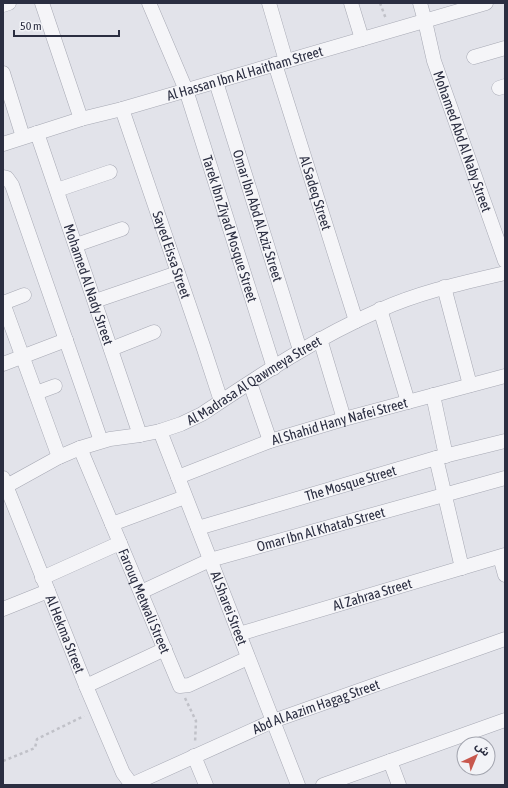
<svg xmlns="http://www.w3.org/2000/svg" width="508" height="788" viewBox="0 0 508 788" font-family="'Asap Condensed','Noto Sans Arabic',sans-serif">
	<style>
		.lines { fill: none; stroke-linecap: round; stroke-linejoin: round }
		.street-casing { stroke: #a7a9b4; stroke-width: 15 }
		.path { stroke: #c0c1c8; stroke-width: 2.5; stroke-dasharray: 3 3; stroke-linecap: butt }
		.street { stroke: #f5f5f8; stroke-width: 14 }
		.labels { text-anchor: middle; stroke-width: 3; stroke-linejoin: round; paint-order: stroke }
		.street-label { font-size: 14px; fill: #2b2e41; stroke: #f2f3f7 }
	</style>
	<rect width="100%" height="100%" fill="#e2e3ea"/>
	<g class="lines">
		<defs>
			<g id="street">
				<path d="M 42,3 L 81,119"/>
				<path id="s1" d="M 149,3 L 186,90 L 274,368"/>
				<path d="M 269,3 L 286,61"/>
				<path d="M 351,3 L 362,39"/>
				<path id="s2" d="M 420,3 L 425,21 L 434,61 L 505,261"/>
				<path d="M 3,5 L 9,3"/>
				<path d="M 474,57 L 505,48"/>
				<path id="s3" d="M 275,64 L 356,321"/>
				<path d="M 3,73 L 23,137"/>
				<path id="s4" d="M 216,82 L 300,350"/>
				<path d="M 499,88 L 505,86"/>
				<path id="s5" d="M 122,109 L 203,346 L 221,401"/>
				<path id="s6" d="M 37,133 L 140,435"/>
				<path id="s7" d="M 3,144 L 81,119 L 122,109 L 486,3"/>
				<path d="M 3,177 L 7,178 L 12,185 L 101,441"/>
				<path d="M 57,190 L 110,172"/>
				<path d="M 76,245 L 122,229"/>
				<path d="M 444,287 L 470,385"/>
				<path d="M 95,301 L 177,273"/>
				<path d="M 3,303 L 59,457"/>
				<path d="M 3,303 L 24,295"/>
				<path d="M 380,309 L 408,402"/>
				<path d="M 320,339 L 344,419"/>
				<path d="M 111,349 L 154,332"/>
				<path d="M 3,364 L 66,340"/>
				<path d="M 250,383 L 270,441"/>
				<path d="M 36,393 L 55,386"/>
				<path d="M 433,395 L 446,456"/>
				<path id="s8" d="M 160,431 L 298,785"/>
				<path id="s9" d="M 80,448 L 180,686 L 189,685 L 248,658"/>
				<path d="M 436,458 L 462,568"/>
				<path id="s10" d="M 178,477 L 270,441 L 344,419 L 505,376"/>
				<path id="s11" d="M 3,478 L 86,686 L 123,773 L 129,781 L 134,785"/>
				<path id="s12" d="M 3,488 L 59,457 L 80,448 L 110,439 L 140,435 L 160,431 L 181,424 L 202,414 C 259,376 317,337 380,310 C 420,292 462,283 505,273"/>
				<path d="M 112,524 L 185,497"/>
				<path id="s13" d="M 198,528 L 436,458 L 505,441"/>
				<path d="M 500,557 L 505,575"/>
				<path d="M 42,578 L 120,543"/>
				<path id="s14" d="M 141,592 L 210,560 L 505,478"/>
				<path d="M 3,609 L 48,591"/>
				<path id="s15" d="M 239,634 L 505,555"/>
				<path d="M 86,686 L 165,649"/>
				<path d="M 194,756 L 206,785"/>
				<path d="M 390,761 L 399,785"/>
				<path id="s16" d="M 131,785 L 273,721 L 505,639"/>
				<path d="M 323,785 L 505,720"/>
			</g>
		</defs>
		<use href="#street" class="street-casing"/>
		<path class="path" d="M 380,3 L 386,19
			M 185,698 L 196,721 L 195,743
			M 3,761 L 35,748 L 37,739 L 84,716"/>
		<use href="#street" class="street"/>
	</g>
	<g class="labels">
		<g class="street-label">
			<text dy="5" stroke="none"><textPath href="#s7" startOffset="252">Al Hassan Ibn Al Haitham Street</textPath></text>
			<text dy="5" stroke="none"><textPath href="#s2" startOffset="145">Mohamed Abd Al Naby Street</textPath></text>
			<text dy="5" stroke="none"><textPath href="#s3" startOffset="135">Al Sadeq Street</textPath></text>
			<text dy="5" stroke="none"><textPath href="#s4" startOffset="140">Omar Ibn Abd Al Aziz Street</textPath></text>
			<text dy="5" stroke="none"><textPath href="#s1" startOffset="240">Tarek Ibn Ziyad Mosque Street</textPath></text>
			<text dy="5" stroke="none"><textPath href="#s5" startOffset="154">Sayed Eissa Street</textPath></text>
			<text dy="5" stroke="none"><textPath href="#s6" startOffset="160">Mohamed Al Nady Street</textPath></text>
			<text dy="5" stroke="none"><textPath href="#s12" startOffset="276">Al Madrasa Al Qawmeya Street</textPath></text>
			<text dy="5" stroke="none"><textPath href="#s10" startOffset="171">Al Shahid Hany Nafei Street</textPath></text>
			<text dy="5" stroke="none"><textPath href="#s13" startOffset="159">The Mosque Street</textPath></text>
			<text dy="5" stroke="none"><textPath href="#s14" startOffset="191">Omar Ibn Al Khatab Street</textPath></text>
			<text dy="5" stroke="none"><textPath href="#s15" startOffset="139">Al Zahraa Street</textPath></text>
			<text dy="5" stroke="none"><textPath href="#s9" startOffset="166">Farouq Metwali Street</textPath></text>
			<text dy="5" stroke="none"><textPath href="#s8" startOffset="190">Al Sharei Street</textPath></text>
			<text dy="5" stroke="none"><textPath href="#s11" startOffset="168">Al Hekma Street</textPath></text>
			<text dy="5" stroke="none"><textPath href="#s16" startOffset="201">Abd Al Aazim Hagag Street</textPath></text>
		</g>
	</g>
	<rect width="508" height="788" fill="none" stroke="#2b2e41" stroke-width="8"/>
	<g transform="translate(476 756) rotate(44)"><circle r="19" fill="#f2f3f7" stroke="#a2a4ae"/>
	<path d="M0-3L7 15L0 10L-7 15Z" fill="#c8584e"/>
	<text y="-6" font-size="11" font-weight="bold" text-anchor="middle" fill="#2b2e41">ش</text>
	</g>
	<path d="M14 30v6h105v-6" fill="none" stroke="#2b2e41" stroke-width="2"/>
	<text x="20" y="30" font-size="12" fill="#2b2e41" stroke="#f2f3f7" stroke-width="3" paint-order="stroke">50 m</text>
</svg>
